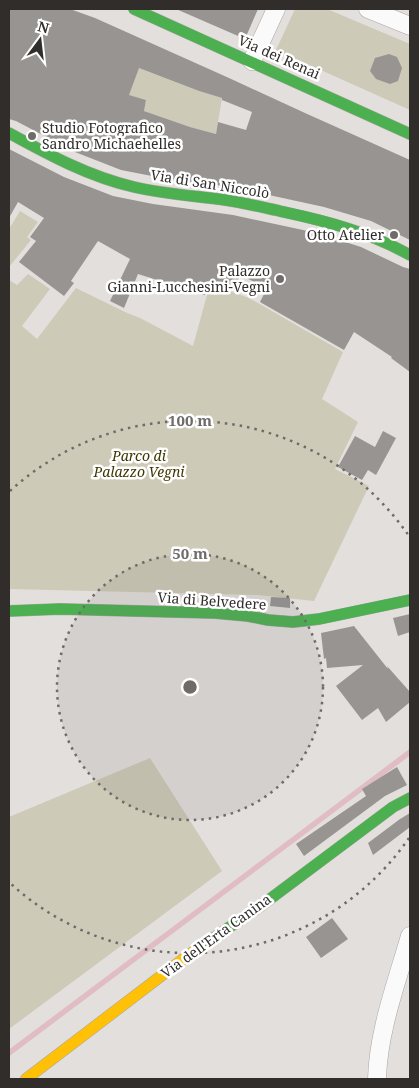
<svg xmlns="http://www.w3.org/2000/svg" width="419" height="1088" viewBox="0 0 419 1088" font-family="'Noto Serif',serif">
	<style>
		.green { fill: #cecab8 }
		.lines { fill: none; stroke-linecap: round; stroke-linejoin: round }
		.stream { stroke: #e0bdc2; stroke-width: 5.5 }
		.building { fill: #979492; fill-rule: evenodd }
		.street-casing { stroke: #aaa7a4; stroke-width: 19 }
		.fast-casing { stroke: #aaa7a4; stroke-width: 12 }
		.slow-casing { stroke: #aaa7a4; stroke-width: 12 }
		.street { stroke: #fbfafa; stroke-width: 18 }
		.fast { stroke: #4caf50; stroke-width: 11 }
		.slow { stroke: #ffc107; stroke-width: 11 }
		.ring { fill: none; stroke: #6f6b69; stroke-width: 2.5; stroke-dasharray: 2.5 5 }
		.poi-dot { fill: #6f6b69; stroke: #fff; stroke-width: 2 }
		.labels { text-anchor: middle; stroke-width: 5; stroke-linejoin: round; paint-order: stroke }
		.street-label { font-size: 14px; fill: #302d2b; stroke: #fff }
		.poi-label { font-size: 14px; fill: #302d2b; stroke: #fff; text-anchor: end }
		.park-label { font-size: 14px; font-style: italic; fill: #3e3600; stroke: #fff }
		.centre { fill: #6f6b69; stroke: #fff; stroke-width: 2.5 }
		.ring-label { font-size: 15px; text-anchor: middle; font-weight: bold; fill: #6f6b69; stroke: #fff; stroke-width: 5; stroke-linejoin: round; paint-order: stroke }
	</style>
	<rect width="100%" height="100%" fill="#e3dfdc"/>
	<path class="green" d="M 295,9 L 327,9 L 410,44 L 410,110 L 276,50 Z
		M 139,68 L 199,91 L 222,98 L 216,134 L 190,127 L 144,111 L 146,100 L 128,95 Z
		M 20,211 L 38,222 L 27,237 L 31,240 L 9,267 L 9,229 Z
		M 28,274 L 50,289 L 22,326 L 37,339 L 76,288 L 125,312 L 140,318 L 193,346 L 210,284 L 249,298 L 343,352 L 322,399 L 358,422 L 335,469 L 369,486 L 314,601 L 258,595 L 9,589 L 9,280 L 17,285 Z
		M 150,758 L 222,871 L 9,1029 L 9,817 Z"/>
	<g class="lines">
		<path class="stream" d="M 9,1053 L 410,752"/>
	</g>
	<path class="building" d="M 9,9 L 70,9 L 95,18 L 229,78 L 305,113 L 410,160 L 410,240 L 371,221 L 324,207 L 237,188 L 157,177 L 121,170 L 75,152 L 16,121 L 9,119 ZM 139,68 L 199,91 L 222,98 L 222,100 L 252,112 L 246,130 L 218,122 L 216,134 L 190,127 L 144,111 L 146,100 L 129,95 Z
		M 176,9 L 258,9 L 245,39 Z
		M 389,54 L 397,57 L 402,68 L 398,81 L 390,84 L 376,79 L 370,71 L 375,58 Z
		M 9,149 L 64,177 L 113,196 L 153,204 L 233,215 L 317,233 L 361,247 L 403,267 L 410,269 L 410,372 L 391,358 L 392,357 L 354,332 L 344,350 L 260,302 L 267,288 L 240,275 L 235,289 L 208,281 L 205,295 L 138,274 L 124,308 L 110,301 L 130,259 L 98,241 L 71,281 L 74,283 L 64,296 L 19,262 L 36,241 L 30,237 L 44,218 L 18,202 L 9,218 Z
		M 383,431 L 396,438 L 376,475 L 368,470 L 362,480 L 338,467 L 355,436 L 375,447 Z
		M 271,597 L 290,598 L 290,608 L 270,606 Z
		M 410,614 L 410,632 L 398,636 L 393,618 Z
		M 354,626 L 388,669 L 387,666 L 410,692 L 410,702 L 386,722 L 378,708 L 362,720 L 336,686 L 363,665 L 327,668 L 326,658 L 324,659 L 321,633 Z
		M 397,767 L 407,785 L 385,796 L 304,856 L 296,844 L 366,796 L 362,789 Z
		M 410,813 L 410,827 L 373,855 L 368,843 L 400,819 Z
		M 332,918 L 348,939 L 321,958 L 306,937 Z"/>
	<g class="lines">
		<defs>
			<path id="street" d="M 368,9 L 410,26
				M 252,61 L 276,9
				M 377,1079 C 378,1032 397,981 410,936"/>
			<path id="fast" d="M 134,9 L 410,134
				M 9,133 C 49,155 90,177 134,187 C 164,194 195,196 225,200 C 245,203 265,208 284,212 C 330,222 368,232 410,255
				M 9,611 L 60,609 L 215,613 L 248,616 L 268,620 L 293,622 L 319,619 L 410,600
				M 199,948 L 262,905 L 393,807 L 410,798"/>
			<path id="slow" d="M 26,1079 L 182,960 L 199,948"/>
		</defs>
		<use href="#street" class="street-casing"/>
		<use href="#fast" class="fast-casing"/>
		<use href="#slow" class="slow-casing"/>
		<use href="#street" class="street"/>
		<use href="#fast" class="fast"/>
		<use href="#slow" class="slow"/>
	</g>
	<circle cx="190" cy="687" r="133" fill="#6f6b69" fill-opacity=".12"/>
	<g class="ring">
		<circle cx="190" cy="687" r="133"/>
		<path d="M409 838A266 266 0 0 1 10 883M10 491A266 266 0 0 1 409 536"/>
	</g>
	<g class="poi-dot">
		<circle cx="32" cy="136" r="5"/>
		<circle cx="394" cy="235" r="5"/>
		<circle cx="280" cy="279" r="5"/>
	</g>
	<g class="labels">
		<g class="street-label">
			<text transform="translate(279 57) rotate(24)" y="5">Via dei Renai</text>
			<text transform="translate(210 184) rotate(9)" y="5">Via di San Niccolò</text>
			<text transform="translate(212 601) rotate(4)" y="5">Via di Belvedere</text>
			<text transform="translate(216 936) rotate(-36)" y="5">Via dell'Erta Canina</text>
		</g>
		<g class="poi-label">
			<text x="42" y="133" text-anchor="start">Studio Fotografico<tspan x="42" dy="16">Sandro Michaehelles</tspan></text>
			<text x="384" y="240">Otto Atelier</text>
			<text x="270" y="276">Palazzo<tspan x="270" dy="16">Gianni-Lucchesini-Vegni</tspan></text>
		</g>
		<g class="park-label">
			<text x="139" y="461">Parco di<tspan x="139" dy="16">Palazzo Vegni</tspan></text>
		</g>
	</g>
	<circle cx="190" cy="687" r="8" class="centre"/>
	<g class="ring-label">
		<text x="190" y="426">100 m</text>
		<text x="190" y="559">50 m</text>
	</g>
	<rect width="419" height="1088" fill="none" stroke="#302d2b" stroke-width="20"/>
	<g transform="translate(40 40) rotate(15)" stroke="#ffffff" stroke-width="4" paint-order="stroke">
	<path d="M0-4L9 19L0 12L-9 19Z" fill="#302d2b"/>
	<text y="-8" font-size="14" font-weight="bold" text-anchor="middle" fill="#302d2b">N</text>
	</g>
</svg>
